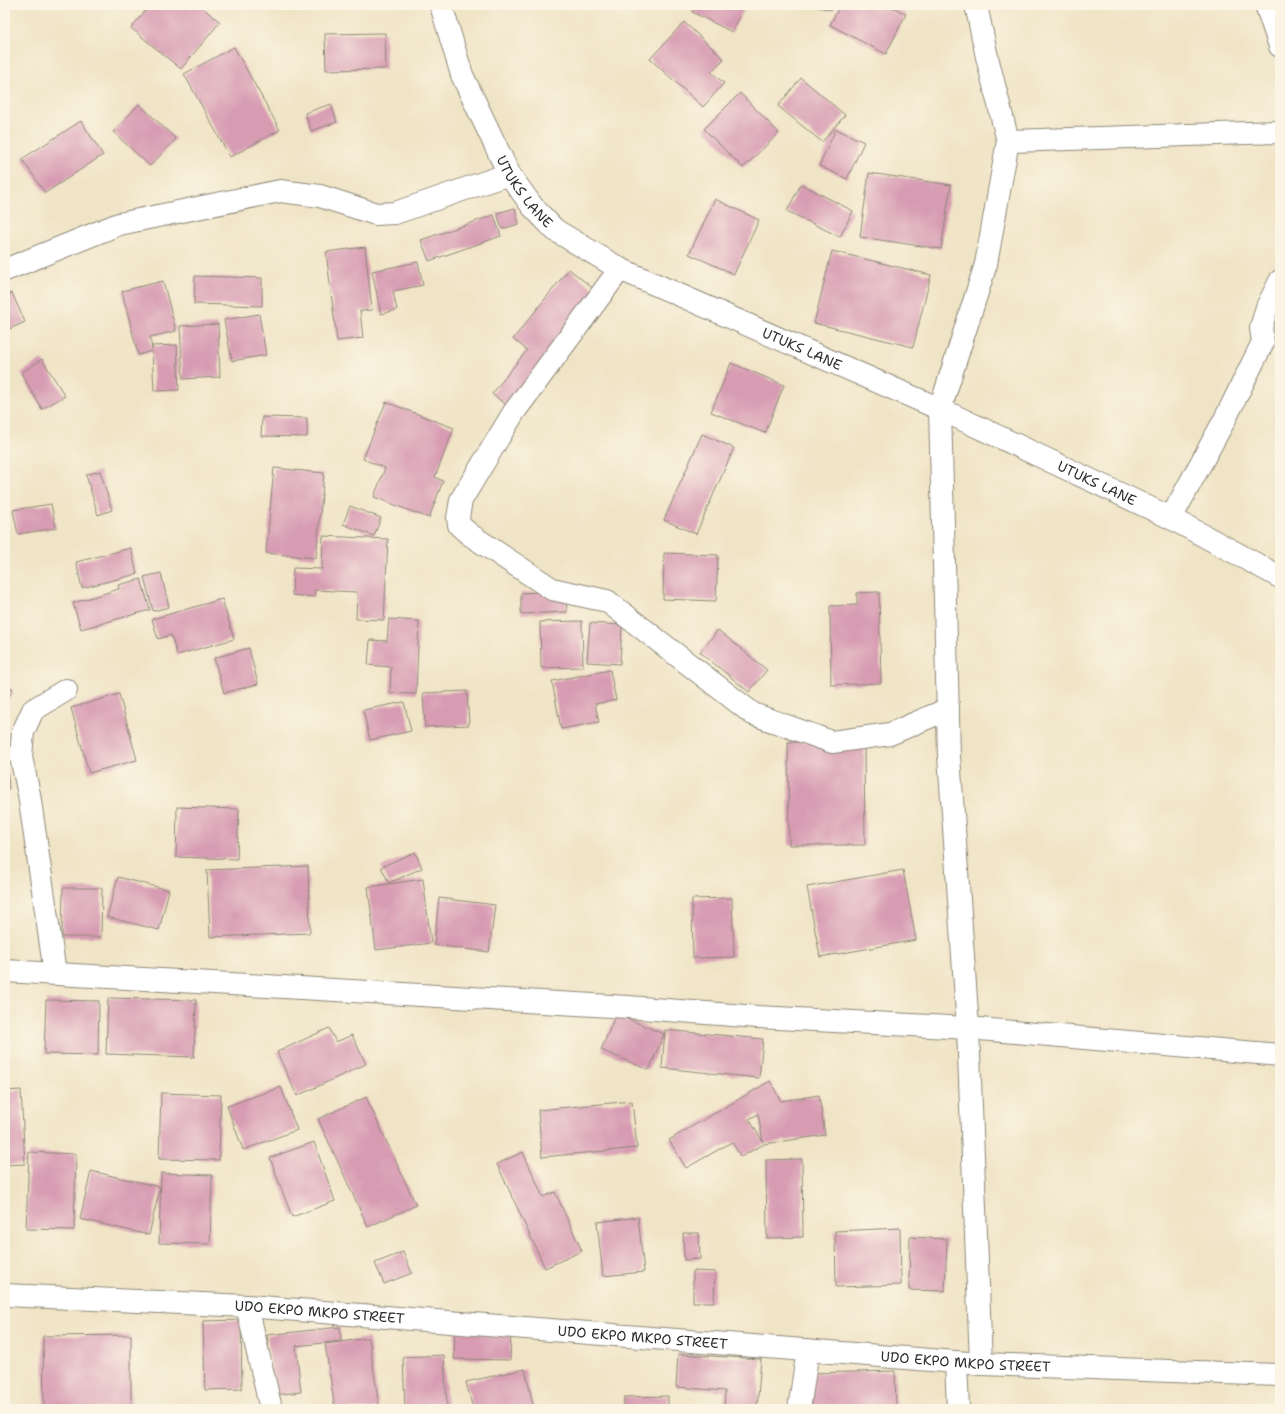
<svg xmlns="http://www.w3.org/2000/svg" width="1285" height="1414" viewBox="0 0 1285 1414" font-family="'Shantell Sans',sans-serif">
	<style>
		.building { fill: #d79bb2; fill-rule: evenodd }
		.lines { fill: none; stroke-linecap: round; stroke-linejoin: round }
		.minor-casing { stroke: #8e8878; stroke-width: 24 }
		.minor { stroke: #fff; stroke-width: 22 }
		.labels { text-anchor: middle; stroke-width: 4; stroke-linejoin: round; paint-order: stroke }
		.street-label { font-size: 14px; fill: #2b2b2b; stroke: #fcf5e5 }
	</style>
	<rect width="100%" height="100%" fill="#fcf5e5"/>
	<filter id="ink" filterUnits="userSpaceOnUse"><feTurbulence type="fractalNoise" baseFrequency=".025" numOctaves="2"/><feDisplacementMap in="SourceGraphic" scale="8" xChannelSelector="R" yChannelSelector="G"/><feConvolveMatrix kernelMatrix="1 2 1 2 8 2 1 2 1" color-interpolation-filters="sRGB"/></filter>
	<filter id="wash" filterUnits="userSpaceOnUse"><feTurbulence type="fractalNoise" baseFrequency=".012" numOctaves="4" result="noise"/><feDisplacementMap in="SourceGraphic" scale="16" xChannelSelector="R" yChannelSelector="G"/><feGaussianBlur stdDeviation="0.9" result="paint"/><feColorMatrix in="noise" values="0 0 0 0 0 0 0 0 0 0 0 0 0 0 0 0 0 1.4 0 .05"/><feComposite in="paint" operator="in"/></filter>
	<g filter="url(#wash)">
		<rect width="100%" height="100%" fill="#f0e4c6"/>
		<g id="blocks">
			<path class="building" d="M 150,5 L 199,5 L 220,22 L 181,69 L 131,28 Z
				M 695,5 L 746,5 L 732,32 L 692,12 Z
				M 810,5 L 833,5 L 831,10 Z
				M 840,5 L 889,5 L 906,14 L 886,54 L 830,25 Z
				M 684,22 L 724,59 L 711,72 L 724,83 L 703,107 L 650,59 Z
				M 385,33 L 386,69 L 326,70 L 325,34 Z
				M 234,47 L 280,130 L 230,157 L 184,74 Z
				M 801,78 L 845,115 L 822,142 L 778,106 Z
				M 740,93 L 779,133 L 743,168 L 704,129 Z
				M 139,104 L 176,139 L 150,166 L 113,132 Z
				M 331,104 L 337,122 L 311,131 L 305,113 Z
				M 81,121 L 103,155 L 45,193 L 22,159 Z
				M 836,129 L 864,142 L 847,179 L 819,166 Z
				M 869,173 L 951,185 L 941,249 L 860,237 Z
				M 801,184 L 853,211 L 840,237 L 787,211 Z
				M 715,199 L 759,220 L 734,274 L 689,254 Z
				M 515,208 L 519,224 L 502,229 L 497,213 Z
				M 494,215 L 501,236 L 429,261 L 421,240 Z
				M 365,247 L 372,310 L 360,311 L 363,338 L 337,341 L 326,252 Z
				M 832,251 L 931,275 L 913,347 L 814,323 Z
				M 418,262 L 423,285 L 393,291 L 397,310 L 381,314 L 372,271 Z
				M 569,269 L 600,294 L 509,407 L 492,394 L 527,350 L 513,339 Z
				M 195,276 L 262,278 L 262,306 L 194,304 Z
				M 163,281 L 176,331 L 150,337 L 152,349 L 152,346 L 177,345 L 179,390 L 154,391 L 152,351 L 138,355 L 122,291 Z
				M 12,293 L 25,322 L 5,331 L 5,296 Z
				M 259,314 L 266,355 L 232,361 L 224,320 Z
				M 218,324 L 220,377 L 183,379 L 180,326 Z
				M 42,359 L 65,396 L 42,409 L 21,373 Z
				M 731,363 L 784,385 L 765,433 L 711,412 Z
				M 386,402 L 454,428 L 435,477 L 443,481 L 429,518 L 374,497 L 385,468 L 363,459 Z
				M 262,417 L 307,418 L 307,437 L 261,436 Z
				M 702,434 L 734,448 L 696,534 L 664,520 Z
				M 274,468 L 324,473 L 316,558 L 266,553 Z
				M 100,471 L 112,510 L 98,515 L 86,475 Z
				M 51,504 L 56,528 L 18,534 L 13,510 Z
				M 350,506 L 381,518 L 374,536 L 343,524 Z
				M 323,536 L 388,539 L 384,620 L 356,619 L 357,592 L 315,590 L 314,597 L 292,595 L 293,568 L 322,569 Z
				M 131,548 L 137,574 L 82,588 L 76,562 Z
				M 664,553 L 718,555 L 716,601 L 663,599 Z
				M 161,573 L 169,607 L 153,611 L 144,577 Z
				M 141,579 L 150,610 L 81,629 L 73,603 L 119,589 L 118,585 Z
				M 566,591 L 567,612 L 521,614 L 521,593 Z
				M 879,592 L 881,683 L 831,685 L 830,606 L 857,605 L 857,593 Z
				M 222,599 L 234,639 L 177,655 L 171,635 L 158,639 L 152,619 Z
				M 389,619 L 419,621 L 416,694 L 390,693 L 391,667 L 368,665 L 370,640 L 387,641 Z
				M 582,621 L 583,667 L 541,668 L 540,622 Z
				M 590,623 L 622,625 L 620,664 L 587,662 Z
				M 718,630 L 767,670 L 749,692 L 700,652 Z
				M 249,648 L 258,684 L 224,693 L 214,658 Z
				M 610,670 L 616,700 L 595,704 L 599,722 L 561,729 L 552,681 Z
				M 5,685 L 13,689 L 5,705 Z
				M 467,691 L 469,725 L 425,727 L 423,693 Z
				M 119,694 L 137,760 L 89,773 L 71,708 Z
				M 404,702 L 411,731 L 370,740 L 363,710 Z
				M 788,742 L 864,742 L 865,845 L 789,845 Z
				M 5,756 L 6,756 L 9,789 L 5,789 Z
				M 177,807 L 239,809 L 237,859 L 176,857 Z
				M 415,852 L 422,868 L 389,883 L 381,867 Z
				M 308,866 L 310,933 L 210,937 L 207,870 Z
				M 903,870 L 916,940 L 820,957 L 807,887 Z
				M 118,877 L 169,890 L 159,930 L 107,917 Z
				M 423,879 L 431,943 L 376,950 L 368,887 Z
				M 63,888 L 102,888 L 101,937 L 62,937 Z
				M 439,898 L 495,905 L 489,952 L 434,945 Z
				M 732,898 L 734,957 L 693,958 L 692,899 Z
				M 108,998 L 196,1000 L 194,1057 L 106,1054 Z
				M 46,1000 L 99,1001 L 98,1055 L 44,1054 Z
				M 616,1014 L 664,1034 L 649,1070 L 601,1050 Z
				M 329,1028 L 336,1042 L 352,1035 L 366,1064 L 297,1096 L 277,1052 Z
				M 665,1030 L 763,1039 L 759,1078 L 662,1068 Z
				M 770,1081 L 781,1101 L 819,1095 L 825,1135 L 764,1144 L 741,1157 L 732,1142 L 686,1168 L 669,1140 ZM 758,1114 L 763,1142 L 749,1119 Z
				M 281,1087 L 297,1130 L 243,1150 L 227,1106 Z
				M 21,1090 L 25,1164 L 5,1165 L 5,1091 Z
				M 161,1093 L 221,1095 L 219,1160 L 159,1159 Z
				M 366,1097 L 416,1205 L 368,1227 L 318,1119 Z
				M 632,1101 L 637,1148 L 542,1157 L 538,1110 Z
				M 314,1142 L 335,1201 L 292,1217 L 270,1158 Z
				M 29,1152 L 76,1154 L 74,1230 L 26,1229 Z
				M 523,1152 L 543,1197 L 555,1192 L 582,1251 L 545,1268 L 497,1164 Z
				M 802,1159 L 803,1237 L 767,1238 L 766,1160 Z
				M 91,1171 L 160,1187 L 149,1235 L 80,1219 Z
				M 161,1173 L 212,1175 L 210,1244 L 159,1243 Z
				M 638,1217 L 644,1272 L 603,1276 L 597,1222 Z
				M 900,1228 L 901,1285 L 836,1287 L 835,1231 Z
				M 683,1233 L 699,1233 L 700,1259 L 684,1260 Z
				M 910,1237 L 947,1239 L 945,1291 L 909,1290 Z
				M 403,1252 L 412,1273 L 384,1284 L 375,1263 Z
				M 693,1271 L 715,1272 L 714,1302 L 693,1302 Z
				M 241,1320 L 242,1389 L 205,1390 L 203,1321 Z
				M 5,1321 L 7,1321 L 6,1358 L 5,1358 Z
				M 340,1327 L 341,1341 L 296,1346 L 301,1392 L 274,1395 L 267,1335 Z
				M 455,1328 L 511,1329 L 510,1360 L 454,1359 Z
				M 131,1335 L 131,1407 L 44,1409 L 43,1336 Z
				M 369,1338 L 379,1407 L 369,1409 L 335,1409 L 325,1344 Z
				M 678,1354 L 761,1359 L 757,1409 L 724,1409 L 725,1391 L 676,1387 Z
				M 444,1355 L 447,1409 L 405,1409 L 403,1357 Z
				M 525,1369 L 534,1409 L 473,1409 L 466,1382 Z
				M 895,1371 L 896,1409 L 812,1409 L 811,1373 Z
				M 668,1396 L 668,1409 L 624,1409 L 624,1397 Z"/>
		</g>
	</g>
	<g filter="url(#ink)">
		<use href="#blocks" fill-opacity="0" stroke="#8e8878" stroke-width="1"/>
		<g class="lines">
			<defs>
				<g id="minor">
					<path id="s1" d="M 441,5 L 462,75 L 509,174 L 532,206 L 555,230 L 620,269 L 940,409 L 1171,518 L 1280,577"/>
					<path d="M 976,5 L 987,57 L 1008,141 L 986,264 L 940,409 L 949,756 L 968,1028 L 981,1364"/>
					<path d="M 1266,5 L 1280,46"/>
					<path d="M 1008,141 L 1280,132"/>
					<path d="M 620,269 L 514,412 L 461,500 L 458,518 L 459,525 L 469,534 L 552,589 L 607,601 L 753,714 L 832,742 L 890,734 L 948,709"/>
					<path d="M 5,270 L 119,224 L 280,191 L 320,196 L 376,214 L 395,213 L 509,174"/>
					<path d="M 1171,518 L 1224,421 L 1263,342 L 1261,328 L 1267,307 L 1280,281"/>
					<path d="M 5,971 L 628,1007 L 758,1017 L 968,1028 L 1280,1055"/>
					<path d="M 55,973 L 29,794 L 21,757 L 23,732 L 33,710 L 66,690"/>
					<path id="s2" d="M 5,1295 L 247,1306 L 981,1364 L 1280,1375"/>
					<path d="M 247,1306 L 271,1409"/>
					<path d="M 956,1362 L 958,1409"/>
					<path d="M 799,1409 L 808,1350"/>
				</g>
			</defs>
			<use href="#minor" class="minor-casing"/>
			<use href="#minor" class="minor"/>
		</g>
	</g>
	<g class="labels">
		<g class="street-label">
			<text dy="5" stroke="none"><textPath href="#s1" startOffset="206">UTUKS LANE</textPath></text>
			<text dy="5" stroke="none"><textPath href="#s1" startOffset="530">UTUKS LANE</textPath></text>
			<text dy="5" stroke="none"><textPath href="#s1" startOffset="854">UTUKS LANE</textPath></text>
			<text dy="5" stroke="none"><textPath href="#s2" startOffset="315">UDO EKPO MKPO STREET</textPath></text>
			<text dy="5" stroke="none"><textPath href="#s2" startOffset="639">UDO EKPO MKPO STREET</textPath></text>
			<text dy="5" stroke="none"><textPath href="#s2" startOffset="963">UDO EKPO MKPO STREET</textPath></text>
		</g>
	</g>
	<rect width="1285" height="1414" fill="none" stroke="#fcf5e5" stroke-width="20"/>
</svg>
